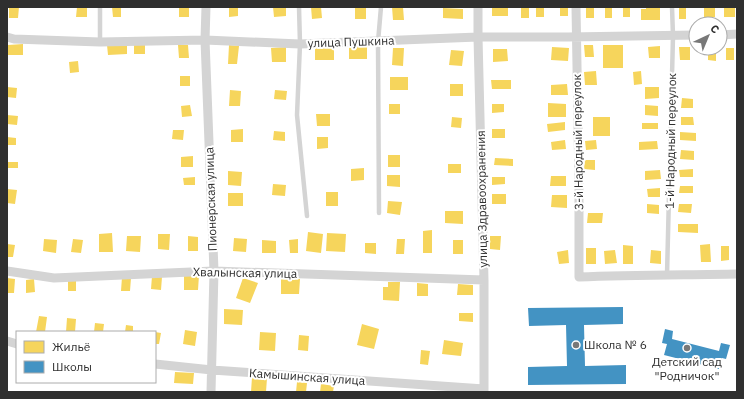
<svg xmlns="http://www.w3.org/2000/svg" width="744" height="399" viewBox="0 0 744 399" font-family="'IBM Plex Sans',sans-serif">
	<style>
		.homes { fill: #f6d55c }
		.schools { fill: #4393c3 }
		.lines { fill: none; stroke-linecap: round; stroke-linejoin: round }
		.service { stroke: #d4d4d4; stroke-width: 4.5 }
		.minor { stroke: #d4d4d4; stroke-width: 9 }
		.poi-dot { fill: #787878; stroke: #fff; stroke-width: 1.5 }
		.labels { text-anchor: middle; stroke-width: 4; stroke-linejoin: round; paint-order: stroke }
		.street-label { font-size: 12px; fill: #2f2f2f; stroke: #fff }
		.poi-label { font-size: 12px; fill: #2f2f2f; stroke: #fff; text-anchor: start }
	</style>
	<rect width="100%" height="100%" fill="#fff"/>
	<path class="homes" d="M 9,7 L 19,7 L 18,18 L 9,18 Z
		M 77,7 L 87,7 L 87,17 L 76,17 Z
		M 112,7 L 121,7 L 121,17 L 113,17 Z
		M 179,7 L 189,7 L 189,17 L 179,17 Z
		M 229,7 L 238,7 L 238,16 L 229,17 Z
		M 273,7 L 286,7 L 286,16 L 274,17 Z
		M 311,7 L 321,7 L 322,18 L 312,19 Z
		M 355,7 L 366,7 L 366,19 L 355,19 Z
		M 392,7 L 403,7 L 404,20 L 393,20 Z
		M 492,7 L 502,7 L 502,8 L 508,8 L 508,16 L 492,16 Z
		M 521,7 L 529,7 L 529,18 L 521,18 Z
		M 536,7 L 544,7 L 544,17 L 536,17 Z
		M 560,7 L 568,7 L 568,16 L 560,16 Z
		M 586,7 L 594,7 L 594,18 L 586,18 Z
		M 605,7 L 612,7 L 612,18 L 605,18 Z
		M 623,7 L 630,7 L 630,17 L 623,17 Z
		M 646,7 L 660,7 L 660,20 L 641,20 L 641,9 L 646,9 Z
		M 679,7 L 686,7 L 686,19 L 679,19 Z
		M 704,7 L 715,7 L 715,17 L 704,17 Z
		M 724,7 L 735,7 L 735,17 L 724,17 Z
		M 443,8 L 463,9 L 463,19 L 443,18 Z
		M 23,44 L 23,55 L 8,55 L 8,45 Z
		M 127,44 L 127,54 L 108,55 L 107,45 Z
		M 134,45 L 145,45 L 145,54 L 134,54 Z
		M 178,45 L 188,45 L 189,58 L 179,58 Z
		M 229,45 L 239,46 L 237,64 L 228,64 Z
		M 584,45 L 593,45 L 594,57 L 585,57 Z
		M 603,45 L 623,45 L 623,68 L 603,68 Z
		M 349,46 L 367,46 L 367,59 L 349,59 Z
		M 660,46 L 660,58 L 649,58 L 648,47 Z
		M 286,47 L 286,62 L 272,62 L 271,48 Z
		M 552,47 L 569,48 L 568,61 L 551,60 Z
		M 679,47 L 690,47 L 690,60 L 680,60 Z
		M 315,48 L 334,48 L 334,60 L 315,60 Z
		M 393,48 L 404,48 L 403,66 L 392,65 Z
		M 708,48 L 716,48 L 716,61 L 708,60 Z
		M 726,48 L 734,48 L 734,60 L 726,60 Z
		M 493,49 L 507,49 L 508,61 L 493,62 Z
		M 451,50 L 464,51 L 462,66 L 449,65 Z
		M 78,61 L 79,72 L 70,73 L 69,62 Z
		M 596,71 L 597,85 L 585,85 L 584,72 Z
		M 641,71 L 642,84 L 634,85 L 633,72 Z
		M 180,76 L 190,76 L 190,86 L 180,86 Z
		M 390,77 L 408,77 L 408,90 L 390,90 Z
		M 491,80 L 511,80 L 511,89 L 492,89 Z
		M 450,84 L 463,84 L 463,96 L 450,96 Z
		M 567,84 L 568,95 L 551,95 L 551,85 Z
		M 7,87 L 17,88 L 16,98 L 7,97 Z
		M 645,87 L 659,87 L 659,98 L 645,99 Z
		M 230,90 L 241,91 L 240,106 L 229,106 Z
		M 275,90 L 287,91 L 286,100 L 274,99 Z
		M 682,98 L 693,99 L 693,108 L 681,108 Z
		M 548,103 L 566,104 L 566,117 L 548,117 Z
		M 389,104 L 400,104 L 400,114 L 389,114 Z
		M 492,104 L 504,104 L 504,112 L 492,113 Z
		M 190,105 L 192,116 L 182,117 L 181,106 Z
		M 645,105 L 658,106 L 658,116 L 645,115 Z
		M 316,114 L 330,114 L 330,126 L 317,126 Z
		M 7,115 L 18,116 L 17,125 L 7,124 Z
		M 452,117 L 462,118 L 461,128 L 451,127 Z
		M 593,117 L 610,117 L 610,136 L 593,136 Z
		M 681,117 L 693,117 L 694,125 L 681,125 Z
		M 565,122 L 565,130 L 548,132 L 547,124 Z
		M 642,123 L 658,123 L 658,129 L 642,129 Z
		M 243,129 L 243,142 L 231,142 L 231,130 Z
		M 492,129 L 505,129 L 505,138 L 492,138 Z
		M 173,130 L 184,130 L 183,140 L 172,139 Z
		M 274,131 L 285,132 L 285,141 L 273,140 Z
		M 680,132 L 696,133 L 696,141 L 680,140 Z
		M 7,137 L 16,138 L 16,145 L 7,145 Z
		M 317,137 L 328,137 L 328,148 L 317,149 Z
		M 565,140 L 566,149 L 552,150 L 551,142 Z
		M 596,140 L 597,149 L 586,150 L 585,141 Z
		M 657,141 L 658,149 L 639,150 L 639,142 Z
		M 681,150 L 694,151 L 694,160 L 680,159 Z
		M 388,155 L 400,155 L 400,167 L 388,167 Z
		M 193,156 L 193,167 L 181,167 L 181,157 Z
		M 495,158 L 513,159 L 513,166 L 494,165 Z
		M 585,160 L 595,160 L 595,170 L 584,169 Z
		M 7,162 L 18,162 L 18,168 L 7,168 Z
		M 448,164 L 461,164 L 461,173 L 448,173 Z
		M 364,168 L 364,180 L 351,181 L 351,169 Z
		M 693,169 L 693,177 L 680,177 L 679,170 Z
		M 660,170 L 661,179 L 645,180 L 645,171 Z
		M 228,171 L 242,172 L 241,186 L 228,185 Z
		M 387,175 L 400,175 L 400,187 L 387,186 Z
		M 551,176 L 566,176 L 566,186 L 550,186 Z
		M 195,177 L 195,185 L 184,185 L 183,178 Z
		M 492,177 L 505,177 L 505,184 L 492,185 Z
		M 273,184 L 286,185 L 285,196 L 272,195 Z
		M 680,186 L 693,186 L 693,193 L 679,193 Z
		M 660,188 L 660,197 L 648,197 L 647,189 Z
		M 7,189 L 17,190 L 15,204 L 7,203 Z
		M 326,192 L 338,192 L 338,206 L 326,206 Z
		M 228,193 L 243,193 L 243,206 L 228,206 Z
		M 492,194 L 506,194 L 506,204 L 492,204 Z
		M 552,195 L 567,195 L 567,208 L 551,207 Z
		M 388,201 L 402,202 L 400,215 L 387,213 Z
		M 647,204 L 659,205 L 659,214 L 647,213 Z
		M 679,204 L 692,204 L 691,213 L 678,212 Z
		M 445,211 L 463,211 L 463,224 L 445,223 Z
		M 588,213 L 603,213 L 602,223 L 587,223 Z
		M 678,224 L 698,224 L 698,233 L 678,232 Z
		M 432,230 L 432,253 L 423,253 L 423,231 Z
		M 308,232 L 323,234 L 321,253 L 306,251 Z
		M 112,233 L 113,252 L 99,252 L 99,234 Z
		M 327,233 L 346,234 L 345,252 L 326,251 Z
		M 158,234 L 170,234 L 169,250 L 158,249 Z
		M 127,236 L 141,236 L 140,252 L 126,251 Z
		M 188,236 L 198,237 L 198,251 L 188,251 Z
		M 490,236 L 501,236 L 500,250 L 490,249 Z
		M 234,238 L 247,239 L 246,252 L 233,251 Z
		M 44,239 L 57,240 L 56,253 L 43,251 Z
		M 73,239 L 83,240 L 81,253 L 71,252 Z
		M 298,239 L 298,253 L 290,253 L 289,240 Z
		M 397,239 L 405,239 L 404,254 L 396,254 Z
		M 262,240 L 276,241 L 276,253 L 262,253 Z
		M 453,240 L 463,240 L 463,254 L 453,254 Z
		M 365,243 L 376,243 L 376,254 L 365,253 Z
		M 7,244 L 15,245 L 13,257 L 7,257 Z
		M 710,244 L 711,262 L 701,262 L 700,245 Z
		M 623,245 L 633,246 L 633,264 L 623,264 Z
		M 721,246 L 729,246 L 729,260 L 721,261 Z
		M 586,248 L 596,248 L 596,264 L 586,264 Z
		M 568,250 L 569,263 L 559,264 L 557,252 Z
		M 615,250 L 617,263 L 605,264 L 604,251 Z
		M 651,250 L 661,251 L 661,264 L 650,263 Z
		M 184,275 L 199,275 L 198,290 L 184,290 Z
		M 152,276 L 162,277 L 161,290 L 151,289 Z
		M 122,277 L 131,278 L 130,291 L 121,291 Z
		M 7,278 L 15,279 L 14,293 L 7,293 Z
		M 243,278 L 258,283 L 250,303 L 236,298 Z
		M 281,278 L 300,279 L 299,294 L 281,294 Z
		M 34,279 L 35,292 L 26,293 L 26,280 Z
		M 68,279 L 76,279 L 76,291 L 68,291 Z
		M 388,282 L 400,282 L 399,301 L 383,300 L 383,287 L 388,287 Z
		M 417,283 L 428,284 L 428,296 L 417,296 Z
		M 458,284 L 473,285 L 473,295 L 457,295 Z
		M 224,309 L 243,310 L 242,325 L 224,324 Z
		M 459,313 L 473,313 L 473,322 L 459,321 Z
		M 39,316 L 47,317 L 45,332 L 36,332 Z
		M 67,318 L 76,319 L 75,332 L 66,332 Z
		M 95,323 L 104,324 L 103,332 L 94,332 Z
		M 362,324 L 379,329 L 374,349 L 357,345 Z
		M 126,325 L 133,326 L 133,332 L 125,332 Z
		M 185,330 L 197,332 L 195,346 L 183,344 Z
		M 155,332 L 161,333 L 159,344 L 155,344 Z
		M 260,332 L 276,333 L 275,351 L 259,350 Z
		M 299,335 L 309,336 L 308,351 L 298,350 Z
		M 444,340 L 463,343 L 461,356 L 442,354 Z
		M 421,350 L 430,351 L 428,365 L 420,364 Z
		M 175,372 L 194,373 L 193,384 L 174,383 Z
		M 252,377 L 267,378 L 266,392 L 251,392 Z
		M 297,382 L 307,383 L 306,392 L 296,392 Z
		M 321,384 L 334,386 L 333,392 L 320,392 Z"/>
	<path class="schools" d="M 623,307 L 623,324 L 584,325 L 585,366 L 626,365 L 626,384 L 528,385 L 528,367 L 567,366 L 566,325 L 529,326 L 528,308 Z
		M 665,329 L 673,331 L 672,339 L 719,351 L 721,343 L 730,345 L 726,359 L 722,358 L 719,369 L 664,355 L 667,344 L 662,343 Z"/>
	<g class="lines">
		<path class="service" d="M 100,7 L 100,42
			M 299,7 L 300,44 L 297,115 L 307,216
			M 379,213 L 378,42 L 381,7
			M 667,275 L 673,36 L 672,7"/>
		<path class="minor" d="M 206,7 L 205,40 L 214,271 L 211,392
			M 478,7 L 478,37 L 484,280 L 484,392
			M 576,7 L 579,185 L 579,277 C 631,275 684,275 737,274
			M 720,35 L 737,34
			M 7,37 L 14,39 L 100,42 L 205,40 L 300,44 L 478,37 L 568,37 L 696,35
			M 7,271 L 54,278 L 214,271 L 484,280
			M 7,341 L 17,344
			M 155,364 L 212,370 L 484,389"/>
	</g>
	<g class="poi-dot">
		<circle cx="576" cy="345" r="4"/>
		<circle cx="687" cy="348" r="4"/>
	</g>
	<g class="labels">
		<g class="street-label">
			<text transform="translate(351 42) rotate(-2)" y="4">улица Пушкина</text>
			<text transform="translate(671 141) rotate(-89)" y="4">1-й Народный переулок</text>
			<text transform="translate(578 142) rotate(-91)" y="4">3-й Народный переулок</text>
			<text transform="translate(211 199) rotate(-92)" y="4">Пионерская улица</text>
			<text transform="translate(482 199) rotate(-91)" y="4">улица Здравоохранения</text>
			<text transform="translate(245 273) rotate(1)" y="4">Хвалынская улица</text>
			<text transform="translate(307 377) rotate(4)" y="4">Камышинская улица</text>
		</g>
		<g class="poi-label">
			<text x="584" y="349">Школа № 6</text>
			<text x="687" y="366" text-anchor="middle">Детский сад<tspan x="687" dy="14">"Родничок"</tspan></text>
		</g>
	</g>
	<rect width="744" height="399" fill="none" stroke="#2f2f2f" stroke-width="16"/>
	<rect x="16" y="331" width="140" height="52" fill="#ffffff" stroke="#acacac"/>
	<rect x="24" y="341" width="20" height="12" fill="#f6d55c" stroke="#acacac"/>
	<text x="52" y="351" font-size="12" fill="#2f2f2f">Жильё</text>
	<rect x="24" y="361" width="20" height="12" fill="#4393c3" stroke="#acacac"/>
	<text x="52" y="371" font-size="12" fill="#2f2f2f">Школы</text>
	<g transform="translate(708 36) rotate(44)"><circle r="19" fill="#ffffff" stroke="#acacac"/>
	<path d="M0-3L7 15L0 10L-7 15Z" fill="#787878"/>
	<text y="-6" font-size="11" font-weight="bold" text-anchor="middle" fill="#2f2f2f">С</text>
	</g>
</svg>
